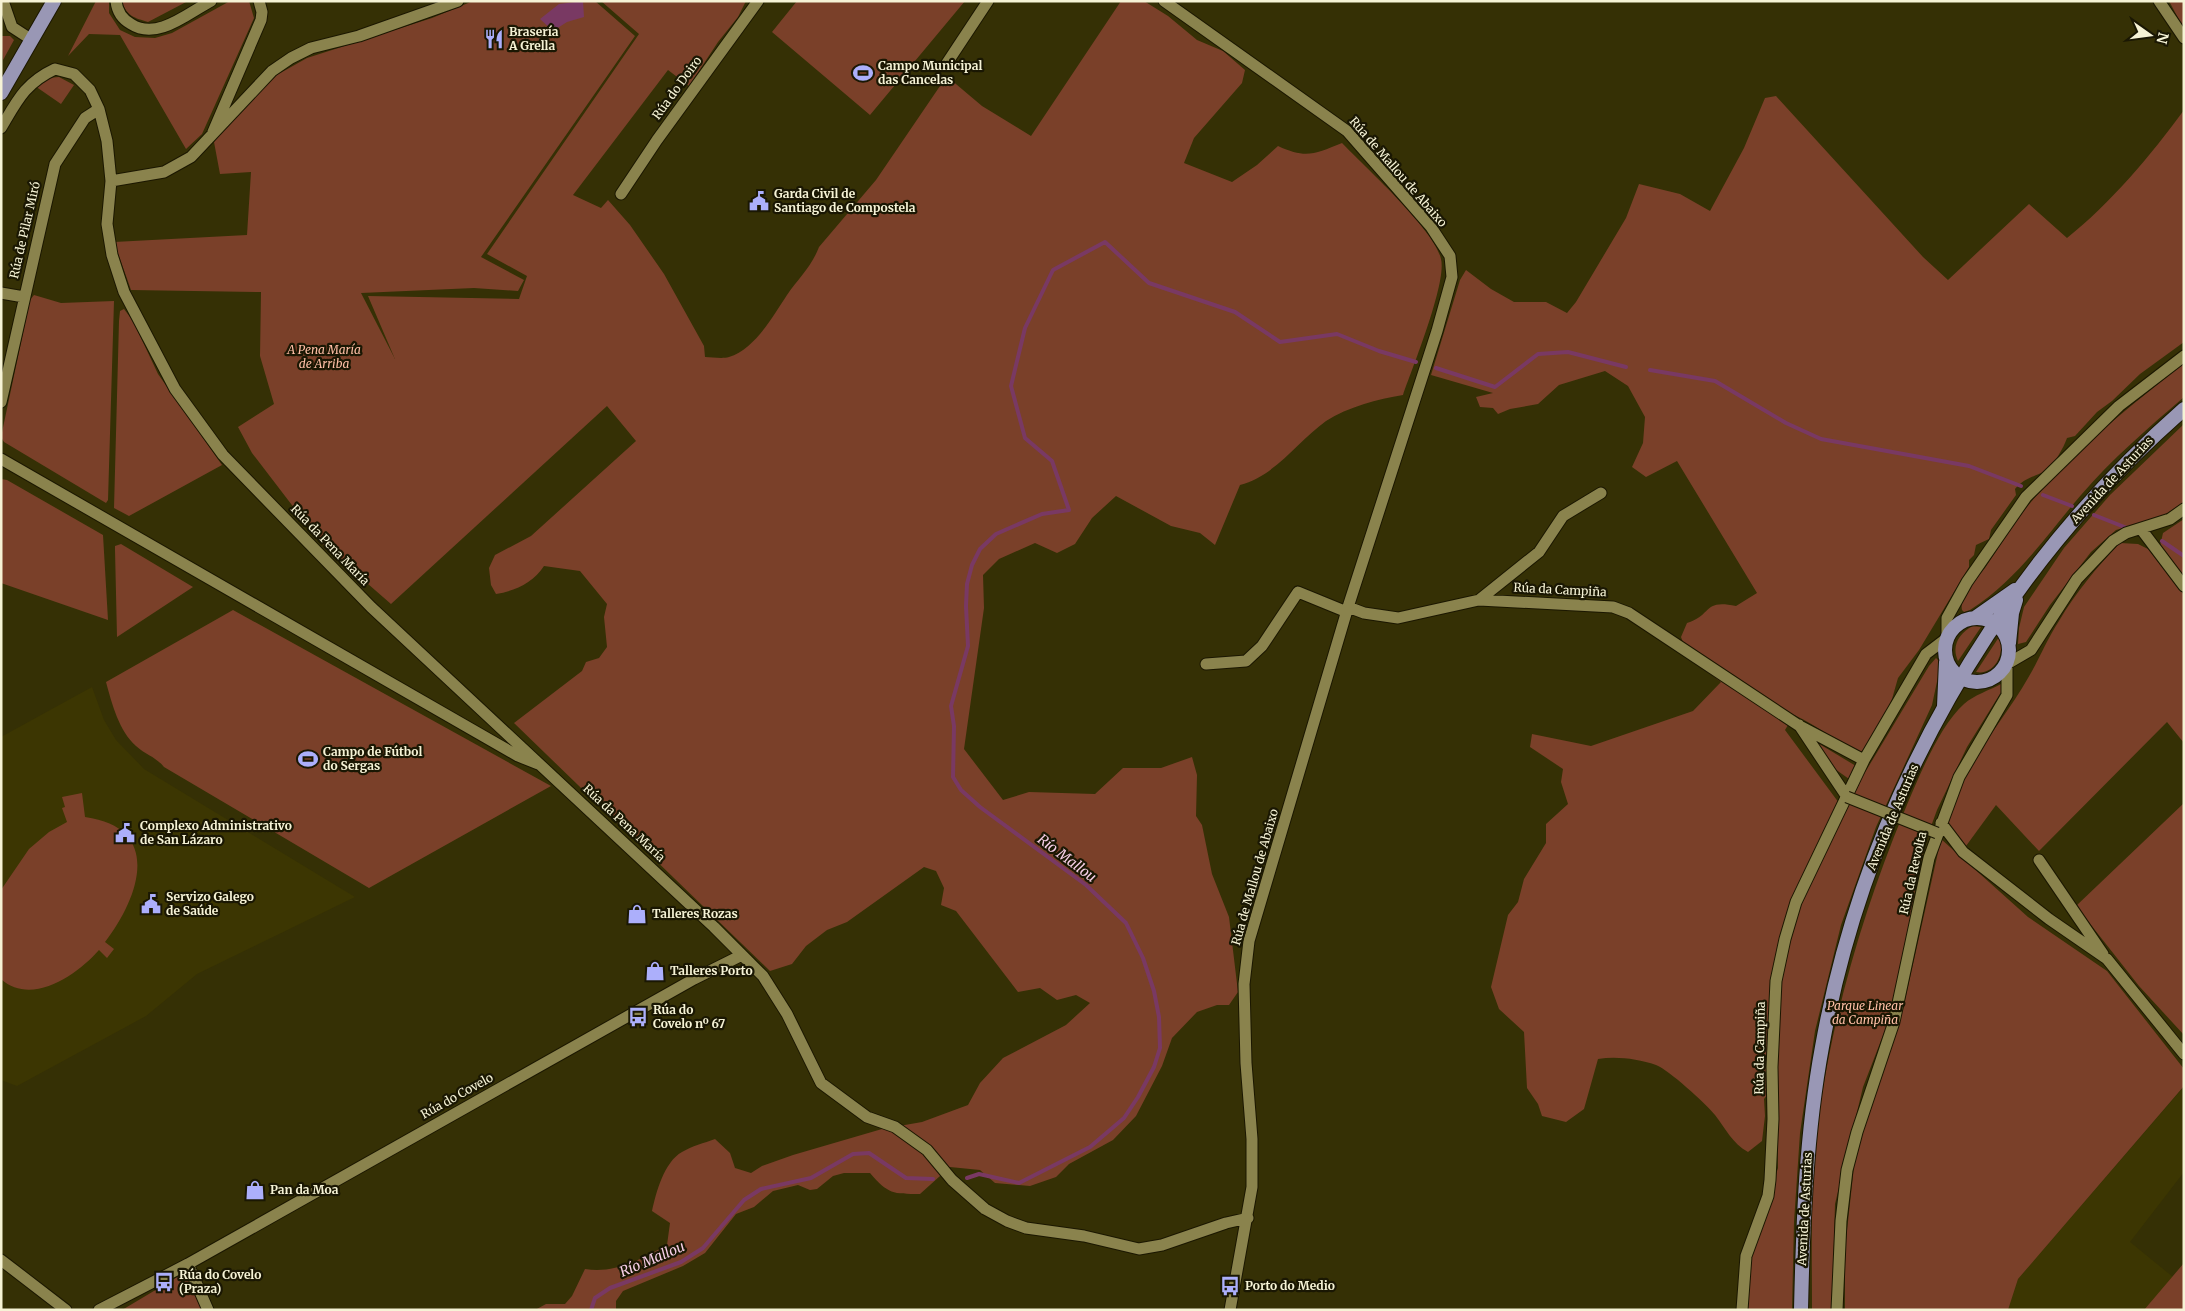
<svg xmlns="http://www.w3.org/2000/svg" width="2185" height="1311" viewBox="0 0 2185 1311" font-family="Merriweather,serif">
	<style>
		.built { fill: #3c3602 }
		.green { fill: #7a4029 }
		.water { fill: #793963 }
		.lines { fill: none; stroke-linecap: round; stroke-linejoin: round }
		.stream { stroke: #793963; stroke-width: 4 }
		.minor-casing { stroke: #1b1700; stroke-width: 13 }
		.primary-casing { stroke: #1b1700; stroke-width: 16 }
		.minor { stroke: #8a834d; stroke-width: 11 }
		.primary { stroke: #9997b5; stroke-width: 14 }
		.minor-bridge-casing { stroke: #1b1700; stroke-width: 13; stroke-linecap: butt }
		.minor-bridge { stroke: #8a834d; stroke-width: 11 }
		.labels { text-anchor: middle; stroke-width: 4.5; stroke-linejoin: round; paint-order: stroke }
		.poi-label { font-size: 12px; font-weight: bold; fill: #f6f3d6; stroke: #1a1703; text-anchor: start }
		.street-label { font-size: 12px; fill: #f6f3d6; stroke: #1a1703 }
		.park-label { font-size: 12px; font-style: italic; fill: #ffbfa6; stroke: #1a1703 }
		.water-label { font-size: 14px; font-style: italic; fill: #f7cfe7; stroke: #1a1703 }
	</style>
	<rect width="100%" height="100%" fill="#353005"/>
	<path class="built" d="M 92,687 L 104,720 L 116,740 L 144,769 L 355,897 L 197,974 L 146,1016 L 17,1086 L 1,1080 L 1,737 Z
		M 2182,1089 L 2184,1172 L 2130,1242 L 2173,1277 L 2144,1310 L 2008,1310 L 2018,1279 Z"/>
	<path class="green" d="M 96,1 L 109,1 L 109,13 L 120,30 L 135,37 L 155,38 L 172,33 L 230,1 L 249,1 L 254,18 L 202,134 L 186,149 L 120,35 L 89,34 L 68,56 Z
		M 122,1 L 188,1 L 148,22 C 135,18 126,16 122,1 Z
		M 473,1 L 595,1 L 635,36 L 481,257 L 524,280 L 518,291 L 474,288 L 361,293 L 395,359 L 368,296 L 519,299 L 527,276 L 487,254 L 639,34 L 601,1 L 746,1 L 738,17 L 718,42 L 689,86 L 668,70 L 573,195 L 601,208 L 608,200 L 630,225 L 664,274 L 704,346 L 705,357 C 712,357 722,359 729,357 C 755,349 773,316 787,295 C 798,279 812,266 819,247 L 876,180 L 940,86 L 950,79 L 982,106 L 1031,136 L 1121,1 L 1144,1 L 1168,16 L 1197,40 L 1223,51 L 1245,70 L 1242,83 L 1194,138 L 1184,163 L 1232,182 L 1257,165 L 1278,146 C 1306,159 1315,154 1342,143 C 1365,167 1435,230 1441,259 C 1447,283 1412,369 1403,395 C 1378,399 1348,407 1326,421 C 1297,442 1275,476 1240,485 L 1215,545 L 1200,533 L 1171,526 L 1116,496 L 1092,518 L 1075,544 L 1057,553 L 1035,543 L 999,559 L 983,575 L 984,608 L 964,749 L 1003,800 L 1029,792 L 1095,794 L 1123,768 L 1161,768 L 1192,757 L 1197,775 L 1196,816 L 1202,825 L 1212,874 L 1229,917 L 1238,992 L 1229,1005 L 1217,1005 L 1197,1012 L 1172,1038 L 1162,1066 L 1136,1116 L 1113,1140 L 1069,1164 L 1056,1177 L 1030,1186 L 995,1183 L 980,1170 L 950,1167 L 920,1194 C 893,1194 888,1194 870,1173 L 844,1173 L 833,1176 L 817,1189 L 810,1190 L 798,1185 L 773,1191 L 754,1207 L 736,1214 L 705,1253 L 683,1266 L 623,1291 L 616,1301 L 616,1310 L 535,1310 L 546,1304 L 565,1304 L 572,1296 L 585,1269 C 615,1274 641,1259 667,1245 L 670,1223 L 652,1211 C 656,1193 664,1162 682,1152 C 692,1146 704,1143 715,1139 L 730,1153 L 735,1168 L 751,1173 L 762,1166 L 793,1155 L 882,1129 L 922,1122 L 968,1105 L 980,1083 L 1003,1058 L 1066,1025 L 1090,1003 L 1076,995 L 1057,1000 L 1040,988 L 1018,992 L 956,911 L 941,905 L 944,888 L 936,871 L 924,867 L 847,922 L 827,930 L 806,946 L 792,964 L 770,971 L 514,723 L 582,671 L 586,662 L 599,658 L 607,647 L 604,617 L 607,604 L 580,571 L 544,566 C 533,583 515,591 496,594 L 491,585 L 489,568 L 495,555 L 531,536 L 636,441 L 607,406 L 391,604 L 321,543 L 252,453 L 238,427 L 274,404 L 260,356 L 261,292 L 131,290 L 114,242 L 247,235 L 251,172 L 220,174 L 214,142 L 239,109 L 275,76 L 307,58 L 432,18 Z
		M 797,1 L 965,1 L 870,115 L 772,32 Z
		M 2169,1 L 2184,1 L 2184,29 Z
		M 1,36 L 10,36 L 14,40 L 3,60 Z
		M 59,77 L 74,85 L 61,104 L 35,86 L 47,78 Z
		M 1776,96 L 1923,257 L 1948,280 L 2029,204 L 2067,238 C 2109,205 2152,154 2184,110 L 2184,342 L 2140,374 L 2112,401 L 2097,412 L 2075,436 L 2067,438 C 2064,447 2053,467 2045,471 C 2034,477 2024,478 2015,489 L 2016,495 L 1991,530 L 1989,539 L 1976,545 L 1974,555 L 1969,560 L 1969,567 L 1919,650 L 1898,678 L 1892,699 L 1883,719 L 1869,745 L 1861,754 C 1837,742 1818,726 1794,715 L 1785,730 L 1839,803 L 1855,789 L 1929,666 L 1936,658 L 1941,663 L 1932,705 L 1876,827 L 1841,925 L 1815,1031 L 1800,1133 L 1794,1222 L 1792,1310 L 1745,1310 L 1751,1253 L 1778,1168 L 1776,1084 L 1764,1099 L 1765,1116 L 1762,1141 L 1748,1152 C 1732,1143 1726,1129 1715,1115 C 1705,1103 1669,1070 1656,1065 C 1638,1059 1617,1056 1598,1059 L 1584,1109 L 1566,1122 L 1542,1116 L 1538,1104 L 1527,1088 L 1524,1032 L 1499,1009 L 1491,987 L 1508,915 L 1518,902 L 1524,879 L 1546,843 L 1546,824 L 1568,804 L 1561,782 L 1563,769 L 1530,747 L 1532,734 L 1591,746 L 1693,711 L 1721,682 L 1689,658 L 1681,637 L 1687,623 C 1713,615 1702,599 1736,606 L 1757,593 L 1677,461 L 1646,477 L 1632,467 L 1643,443 L 1645,417 L 1628,386 L 1605,371 L 1559,385 L 1538,404 L 1510,409 L 1498,414 L 1493,408 L 1480,407 L 1476,397 L 1493,393 L 1431,375 L 1460,280 L 1466,270 L 1491,289 L 1514,302 L 1546,302 L 1567,313 L 1576,302 L 1626,218 L 1639,184 L 1680,194 L 1710,211 L 1744,148 L 1765,98 Z
		M 34,295 L 61,303 L 114,301 L 108,500 L 106,503 L 4,442 L 1,437 L 30,300 Z
		M 124,309 L 133,321 L 158,374 L 222,465 L 129,516 L 114,508 L 119,321 L 120,311 Z
		M 2184,363 L 2184,397 C 2148,428 2112,459 2081,495 C 2045,537 2017,580 1970,610 L 1964,612 L 1962,610 C 1959,597 1977,578 1985,568 C 2000,546 2014,522 2031,502 C 2075,449 2131,406 2184,363 Z
		M 2184,424 L 2184,502 L 2161,517 L 2116,530 L 2091,552 L 2050,605 L 2026,642 L 2018,644 L 2019,628 L 2024,607 L 2064,548 L 2110,495 Z
		M 1,479 L 7,480 L 103,535 L 108,620 L 1,583 Z
		M 2184,519 L 2184,577 L 2160,546 L 2163,533 Z
		M 2120,543 L 2138,544 L 2148,549 L 2184,595 L 2184,743 L 2167,722 L 2039,851 L 1996,805 L 1966,846 L 1948,825 C 1956,772 2002,724 2028,678 C 2039,660 2047,639 2059,621 C 2076,592 2097,567 2120,543 Z
		M 121,544 L 193,587 L 117,637 L 115,550 L 115,546 Z
		M 233,610 L 551,786 L 369,888 L 164,767 C 156,757 146,755 136,746 C 119,731 112,704 106,682 Z
		M 1973,626 L 1981,627 L 1958,661 C 1951,646 1959,633 1973,626 Z
		M 1999,637 C 2006,652 1995,676 1976,672 Z
		M 2001,684 L 2003,689 L 1967,747 L 1937,810 L 1926,840 L 1916,883 L 1903,964 L 1887,1025 L 1863,1087 L 1835,1204 L 1832,1310 L 1812,1310 C 1812,1265 1811,1219 1813,1174 C 1821,1053 1858,923 1904,812 C 1917,781 1939,726 1964,704 C 1974,695 1990,690 2001,684 Z
		M 1816,742 L 1856,766 L 1849,779 L 1835,769 Z
		M 82,793 L 85,817 C 164,828 139,898 105,942 L 114,949 L 107,958 L 99,950 C 78,974 32,1007 1,979 L 1,890 L 29,849 L 49,832 L 67,822 L 62,808 L 65,807 L 62,797 Z
		M 2184,803 L 2184,1035 L 2139,986 L 2076,906 Z
		M 1941,839 L 2028,917 L 2107,971 L 2184,1069 L 2184,1086 L 2018,1279 L 2008,1310 L 1845,1310 L 1845,1249 L 1855,1157 L 1903,1009 Z
		M 2184,1263 L 2184,1310 L 2144,1310 Z
		M 179,1276 L 185,1277 L 192,1285 L 203,1310 L 122,1310 Z"/>
	<path class="water" d="M 583,1 L 584,17 L 567,22 L 553,31 L 540,19 L 559,4 Z"/>
	<g class="lines">
		<path class="stream" d="M 1436,368 L 1495,387 L 1538,354 L 1568,352 L 1626,367
			M 1650,370 L 1715,381 L 1786,423 L 1821,439 L 1969,466 L 2021,486
			M 2043,495 L 2072,506
			M 2094,515 L 2127,528
			M 2162,541 L 2184,556
			M 967,1178 L 979,1174 L 1019,1183 L 1090,1147 L 1124,1118 L 1138,1097 L 1154,1067 L 1160,1048 L 1159,1017 L 1154,991 L 1143,958 L 1126,923 L 1086,885 L 980,807 L 961,790 L 953,777 L 954,726 L 951,706 L 968,646 L 966,606 L 967,584 L 972,565 L 980,549 L 996,534 L 1042,514 L 1069,510 L 1052,461 L 1025,438 L 1011,386 L 1025,328 L 1053,270 L 1105,242 L 1149,283 L 1235,312 L 1280,342 L 1337,334 L 1379,351 L 1416,362
			M 591,1310 L 595,1298 L 610,1288 L 681,1262 L 703,1248 L 744,1200 L 761,1189 L 811,1178 L 853,1154 L 869,1153 L 906,1178 L 933,1179"/>
		<defs>
			<path id="minor" d="M 3,1 L 12,27 L 32,40
				M 116,1 C 117,11 122,19 131,24 C 157,41 188,13 211,1
				M 1164,1 L 1347,131 L 1431,227 L 1450,256 L 1452,277 L 1437,331 L 1348,607 L 1249,941 L 1244,984 L 1246,1063 L 1252,1139 L 1252,1187 L 1230,1310
				M 2159,1 L 2184,38
				M 947,63 L 988,1
				M 1,128 C 17,101 25,83 55,69 L 74,74 L 90,90 L 99,109 L 107,141 L 111,181 L 107,224 L 112,255 L 124,292 L 175,389 L 223,455 L 371,607 L 714,927 L 763,976 L 787,1014 L 821,1083 L 867,1117 L 895,1127 L 927,1150 L 952,1180 L 985,1209 L 1007,1221 L 1026,1228 L 1084,1236 L 1139,1249 L 1162,1245 L 1226,1223 L 1248,1218
				M 213,132 L 261,20 L 262,12 L 259,1
				M 111,181 L 164,172 L 191,157 L 272,71 L 291,58 L 311,48 L 359,36 L 458,1
				M 621,194 L 657,140 L 758,1
				M 1,293 L 24,297
				M 1,402 L 55,164 L 85,118 L 99,109
				M 1,459 L 518,756 L 538,764
				M 2141,529 L 2184,586
				M 1479,600 L 1539,552 L 1563,516 L 1601,493
				M 1348,607 L 1364,613 L 1398,618 L 1479,600 L 1613,607 L 1629,613 L 1798,725 L 1864,760
				M 1206,664 L 1246,661 L 1262,646 L 1298,592 L 1347,612
				M 1799,725 L 1847,797
				M 1941,823 L 1963,852 L 2049,919 L 2107,959 L 2184,1054
				M 2039,860 L 2103,954
				M 1,1260 L 66,1310
				M 188,1264 L 208,1310
				M 99,1310 L 188,1264 L 694,979 L 742,955
				M 1742,1310 L 1746,1256 L 1768,1196 L 1770,1180 L 1773,1119 L 1772,1067 L 1776,981 L 1785,939 L 1796,902 L 1864,760 L 1926,654 L 1947,638 L 1947,618 L 1967,582 L 2026,497 L 2119,406 L 2184,356
				M 1837,1310 L 1841,1221 L 1847,1170 L 1857,1132 L 1894,1022 L 1929,858 L 1959,777 L 2007,695 L 2007,664 L 2031,650 L 2077,579 L 2113,541 L 2126,533 L 2170,519 L 2184,509"/>
			<path id="primary" d="M 1,93 L 54,1
				M1945 650a32 32 0 1 1 64 0a32 32 0 1 1-64 0Z
				M 1975,618 L 2015,590
				M 2009,643 L 2012,613 L 2016,600
				M 1944,706 L 1946,662
				M 1801,1310 C 1803,1221 1806,1134 1822,1047 C 1866,802 1997,573 2184,409"/>
		</defs>
		<use href="#minor" class="minor-casing"/>
		<use href="#primary" class="primary-casing"/>
		<use href="#minor" class="minor"/>
		<use href="#primary" class="primary"/>
		<defs>
			<path id="minor-bridge" d="M 1847,797 L 1937,833"/>
		</defs>
		<use href="#minor-bridge" class="minor-bridge-casing"/>
		<use href="#minor-bridge" class="minor-bridge"/>
	</g>
	<defs>
		<symbol id="restaurant-bare" viewBox="-9 -9 18 18"><path d="M-5-6h1v4h1v-4h1v4h1v-4h1v5L-1.5 .5V6h-2V.5L-5-1ZM5-6V6H3V1.5H1.5Q1.5-4 5-6Z" fill="#acaffb" stroke="#1a1703" stroke-width="2.5" paint-order="stroke"/></symbol>
		<symbol id="stadium-bare" viewBox="-9 -9 18 18"><path d="M0-5a6.5 5 0 1 0 0 10a6.5 5 0 1 0 0-10ZM-3.5-1.8h7v3.6h-7Z" fill="#acaffb" stroke="#1a1703" stroke-width="2.5" paint-order="stroke"/></symbol>
		<symbol id="civic-bare" viewBox="-9 -9 18 18"><path d="M-.6-6.5H3V-4.5H.6V-3L4-1V1h2V6H-6V1h2V-1L-.6-3ZM-1.2 2.5V6h2.4V2.5Z" fill="#acaffb" stroke="#1a1703" stroke-width="2.5" paint-order="stroke"/></symbol>
		<symbol id="shop-bare" viewBox="-9 -9 18 18"><path d="M-5-2.5h2.3a2.7 3.5 0 0 1 5.4 0H5L5.5 6h-11ZM-1.5-2.5h3a1.5 2.3 0 0 0-3 0Z" fill="#acaffb" stroke="#1a1703" stroke-width="2.5" paint-order="stroke"/></symbol>
		<symbol id="bus-bare" viewBox="-9 -9 18 18"><path d="M-5-6H5V4H4V6H2V4H-2V6H-4V4H-5ZM-3.5-4V0h7V-4ZM-3.5 1.2v1.5H-2V1.2ZM2 1.2v1.5H3.5V1.2Z" fill="#acaffb" stroke="#1a1703" stroke-width="2.5" paint-order="stroke"/></symbol>
	</defs>
	<g fill-rule="evenodd">
		<use href="#restaurant-bare" x="480" y="25" width="28" height="28"/>
		<use href="#stadium-bare" x="849" y="59" width="28" height="28"/>
		<use href="#civic-bare" x="745" y="187" width="28" height="28"/>
		<use href="#stadium-bare" x="294" y="745" width="28" height="28"/>
		<use href="#civic-bare" x="111" y="819" width="28" height="28"/>
		<use href="#civic-bare" x="137" y="890" width="28" height="28"/>
		<use href="#shop-bare" x="623" y="900" width="28" height="28"/>
		<use href="#shop-bare" x="641" y="957" width="28" height="28"/>
		<use href="#bus-bare" x="624" y="1003" width="28" height="28"/>
		<use href="#shop-bare" x="241" y="1176" width="28" height="28"/>
		<use href="#bus-bare" x="150" y="1268" width="28" height="28"/>
		<use href="#bus-bare" x="1216" y="1272" width="28" height="28"/>
	</g>
	<g class="labels">
		<g class="poi-label">
			<text x="509" y="36">Brasería<tspan x="509" dy="14">A Grella</tspan></text>
			<text x="878" y="70">Campo Municipal<tspan x="878" dy="14">das Cancelas</tspan></text>
			<text x="774" y="198">Garda Civil de<tspan x="774" dy="14">Santiago de Compostela</tspan></text>
			<text x="323" y="756">Campo de Fútbol<tspan x="323" dy="14">do Sergas</tspan></text>
			<text x="140" y="830">Complexo Administrativo<tspan x="140" dy="14">de San Lázaro</tspan></text>
			<text x="166" y="901">Servizo Galego<tspan x="166" dy="14">de Saúde</tspan></text>
			<text x="652" y="918">Talleres Rozas</text>
			<text x="670" y="975">Talleres Porto</text>
			<text x="653" y="1014">Rúa do<tspan x="653" dy="14">Covelo nº 67</tspan></text>
			<text x="270" y="1194">Pan da Moa</text>
			<text x="179" y="1279">Rúa do Covelo<tspan x="179" dy="14">(Praza)</tspan></text>
			<text x="1245" y="1290">Porto do Medio</text>
		</g>
		<g class="street-label">
			<text transform="translate(677 88) rotate(-54)" y="4">Rúa do Doiro</text>
			<text transform="translate(1398 172) rotate(49)" y="4">Rúa de Mallou de Abaixo</text>
			<text transform="translate(25 230) rotate(-77)" y="4">Rúa de Pilar Miró</text>
			<text transform="translate(2112 480) rotate(-47)" y="4">Avenida de Asturias</text>
			<text transform="translate(330 545) rotate(46)" y="4">Rúa da Pena María</text>
			<text transform="translate(1560 590) rotate(3)" y="4">Rúa da Campiña</text>
			<text transform="translate(1893 817) rotate(-67)" y="4">Avenida de Asturias</text>
			<text transform="translate(624 823) rotate(43)" y="4">Rúa da Pena María</text>
			<text transform="translate(1913 873) rotate(-77)" y="4">Rúa da Revolta</text>
			<text transform="translate(1255 877) rotate(-74)" y="4">Rúa de Mallou de Abaixo</text>
			<text transform="translate(1760 1048) rotate(-89)" y="4">Rúa da Campiña</text>
			<text transform="translate(457 1096) rotate(-29)" y="4">Rúa do Covelo</text>
			<text transform="translate(1805 1209) rotate(-87)" y="4">Avenida de Asturias</text>
		</g>
		<g class="park-label">
			<text x="324" y="354">A Pena María<tspan x="324" dy="14">de Arriba</tspan></text>
			<text x="1865" y="1010">Parque Linear<tspan x="1865" dy="14">da Campiña</tspan></text>
		</g>
		<g class="water-label">
			<text transform="translate(1067 858) rotate(37)" y="5">Río Mallou</text>
			<text transform="translate(652 1259) rotate(-23)" y="5">Río Mallou</text>
		</g>
	</g>
	<rect width="2185" height="1311" fill="none" stroke="#f6f3d6" stroke-width="5"/>
	<g transform="translate(2150 35) rotate(104)" stroke="#1a1703" stroke-width="4" paint-order="stroke">
	<path d="M0-4L9 19L0 12L-9 19Z" fill="#f6f3d6"/>
	<text y="-8" font-size="14" font-weight="bold" text-anchor="middle" fill="#f6f3d6">N</text>
	</g>
</svg>
